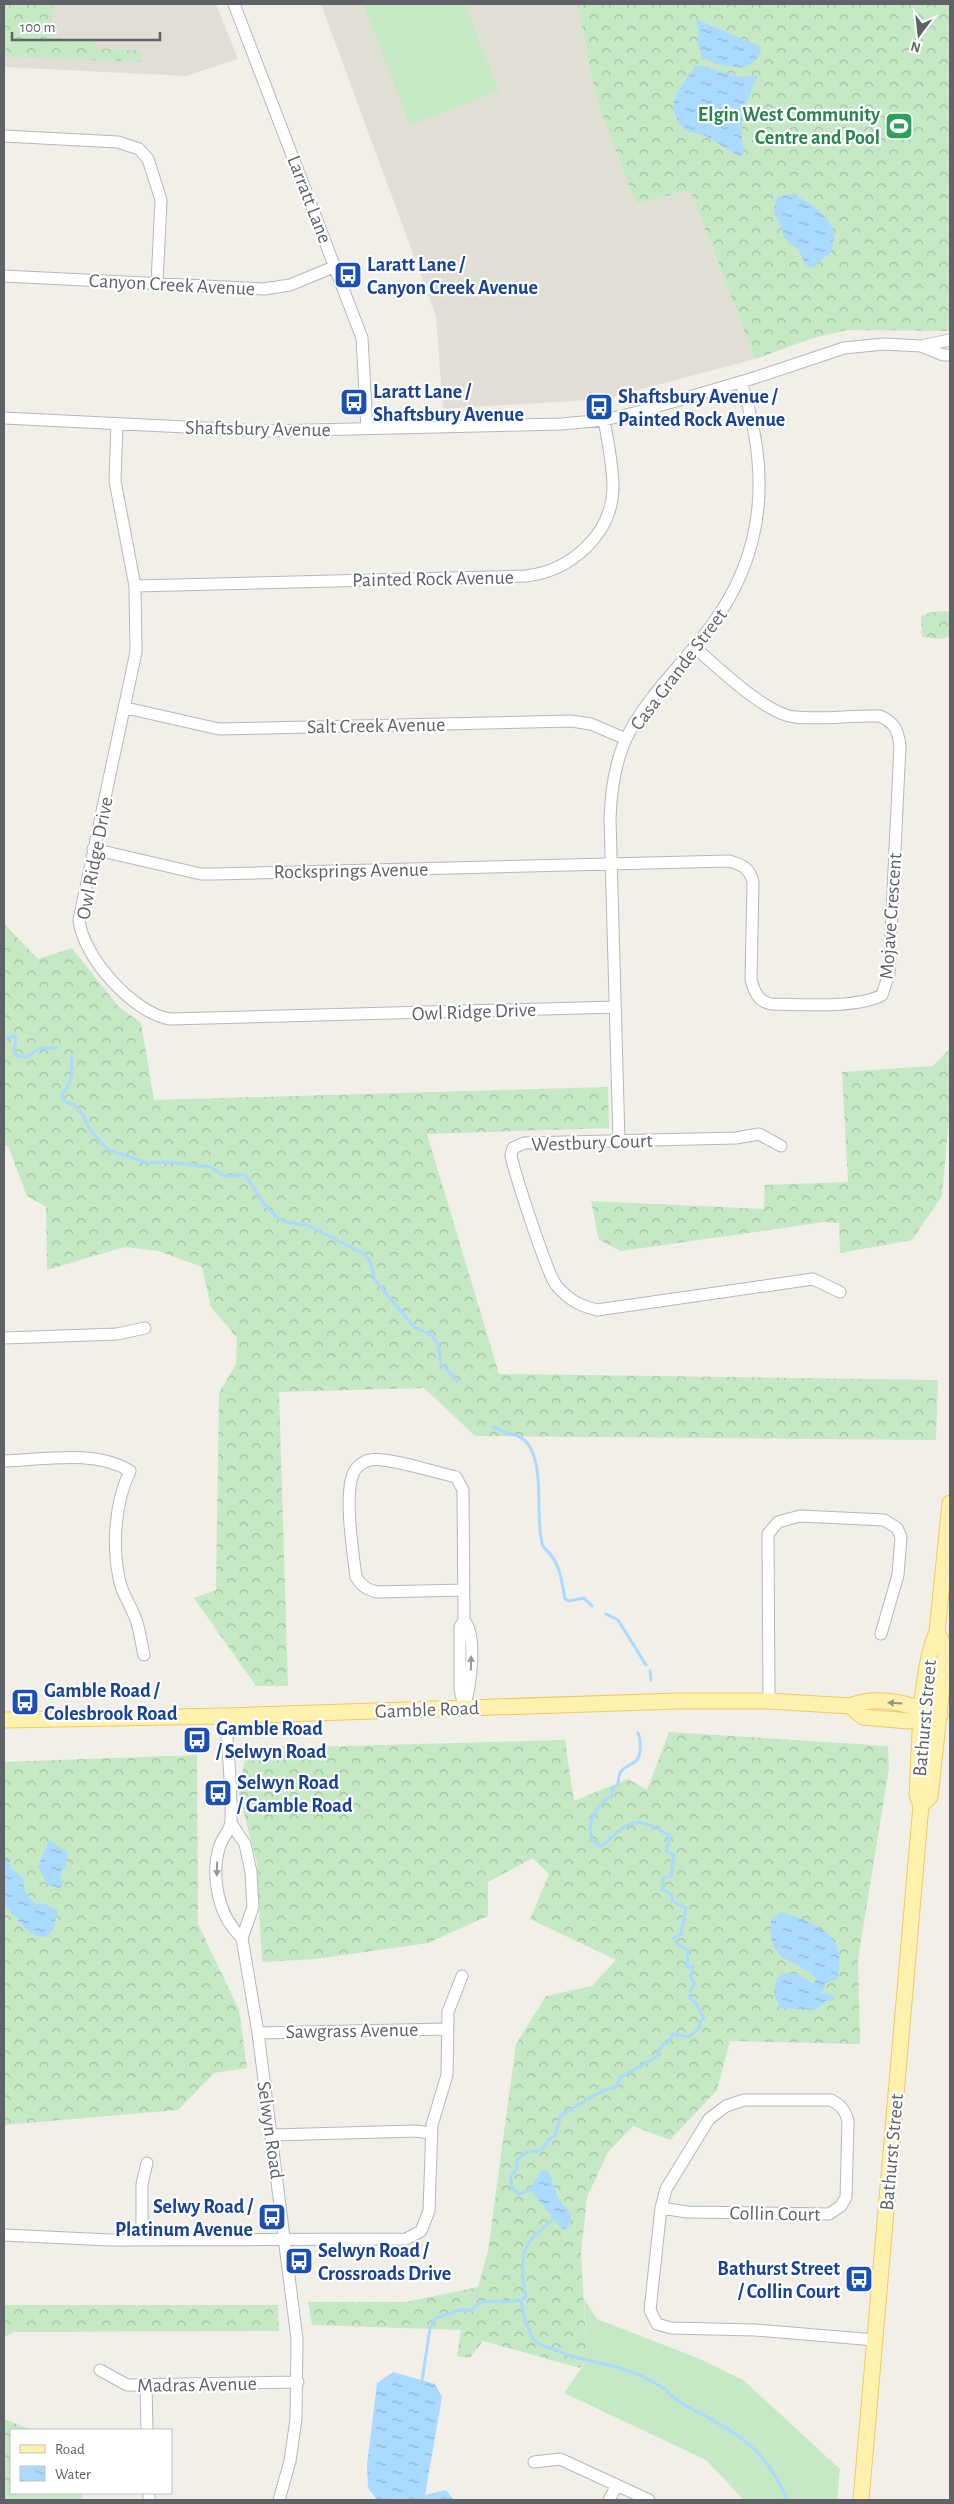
<svg xmlns="http://www.w3.org/2000/svg" width="954" height="2504" viewBox="0 0 954 2504" font-family="'Alegreya Sans',sans-serif">
	<style>
		.education { fill: #e1ded6 }
		.grass { fill: #c5e8c5 }
		.forest { fill: url(#forest-crowns) }
		.water { fill: url(#water-ripples) }
		.lines { fill: none; stroke-linecap: round; stroke-linejoin: round }
		.stream { stroke: #aadaff; stroke-width: 3 }
		.minor-casing { stroke: #b5b8bc; stroke-width: 13 }
		.major-casing { stroke: #f2c960; stroke-width: 17 }
		.minor { stroke: #fff; stroke-width: 11 }
		.major { stroke: #fff2af; stroke-width: 15 }
		.oneway { fill: #979a9d }
		.oneway2 { fill: #979581 }
		.labels { text-anchor: middle; stroke-width: 4.5; stroke-linejoin: round; paint-order: stroke }
		.leisure-label { font-size: 20px; font-weight: bold; fill: #27864d; stroke: #fff; text-anchor: end }
		.street-label { font-size: 20px; fill: #5f6368; stroke: #fff }
		.transit-label { font-size: 20px; font-weight: bold; fill: #164399; stroke: #fff; text-anchor: start }
	</style>
	<defs>
		<pattern id="forest-crowns" width="20" height="18" patternUnits="userSpaceOnUse" patternTransform="scale(1.25)"><rect width="20" height="18" fill="#c5e8c5"/><path d="M2 6a3 3 0 1 1 6 0M12 15a3 3 0 1 1 6 0" fill="none" stroke="#a3c0a4"/></pattern>
		<pattern id="water-ripples" width="26" height="14" patternUnits="userSpaceOnUse" patternTransform="scale(1.25)"><rect width="26" height="14" fill="#aadaff"/><path d="M2 4q2-2 4 0t4 0M15 11q2-2 4 0t4 0" fill="none" stroke="#8eb4d2"/></pattern>
	</defs>
	<rect width="100%" height="100%" fill="#f1efe8"/>
	<path class="education" d="M 4,4 L 216,4 L 238,59 L 186,76 L 4,67 Z
		M 321,4 L 577,4 L 597,102 L 636,204 L 690,190 L 755,359 L 604,399 L 443,409 L 436,316 Z"/>
	<path class="grass" d="M 363,4 L 465,4 L 499,91 L 410,125 Z
		M 584,2299 L 597,2319 L 700,2359 L 743,2380 L 840,2469 L 837,2500 L 744,2500 L 706,2460 L 564,2393 L 587,2360 Z"/>
	<path class="forest" d="M 4,4 L 53,4 L 51,38 L 96,41 L 96,48 L 142,51 L 141,62 L 6,57 Z
		M 577,4 L 950,4 L 950,331 L 847,330 L 813,338 L 755,359 L 690,190 L 636,204 L 597,102 Z
		M 950,611 L 950,637 L 940,639 L 922,637 L 921,616 L 932,612 Z
		M 4,924 L 38,959 L 72,948 L 118,1006 L 141,1023 L 154,1100 L 608,1087 L 609,1128 L 427,1134 L 499,1374 L 938,1380 L 936,1440 L 475,1436 L 424,1388 L 279,1392 L 288,1686 L 256,1686 L 194,1598 L 216,1590 L 219,1393 L 236,1364 L 237,1338 L 211,1307 L 202,1267 L 158,1251 L 124,1247 L 47,1270 L 46,1207 L 27,1196 L 8,1146 L 4,1146 Z
		M 950,1048 L 950,1107 L 942,1196 L 912,1240 L 840,1253 L 839,1223 L 825,1222 L 621,1251 L 599,1240 L 591,1201 L 764,1209 L 765,1185 L 848,1182 L 842,1072 L 933,1066 Z
		M 669,1732 L 888,1746 L 889,1768 L 858,1959 L 860,2044 L 730,2041 L 717,2090 L 670,2140 L 633,2126 L 608,2152 L 587,2197 L 581,2254 L 587,2360 L 580,2368 L 483,2341 L 470,2358 L 457,2356 L 461,2330 L 312,2325 L 308,2302 L 406,2302 L 478,2287 L 488,2251 L 516,2044 L 546,1996 L 592,1986 L 616,1960 L 530,1919 L 549,1874 L 533,1858 L 488,1882 L 488,1916 L 428,1943 L 316,1959 L 262,1962 L 257,1863 L 239,1795 L 247,1746 L 307,1747 L 565,1740 L 574,1801 L 628,1779 L 647,1790 Z
		M 197,1755 L 198,1924 L 239,2010 L 247,2068 L 214,2073 L 178,2110 L 4,2125 L 4,1762 Z
		M 4,2305 L 278,2305 L 279,2331 L 14,2332 L 4,2337 Z
		M 4,2419 L 32,2430 L 11,2430 L 11,2493 L 82,2493 L 82,2500 L 4,2500 Z"/>
	<path class="water" d="M 696,19 L 759,46 L 761,52 C 746,78 726,65 703,59 L 697,42 L 699,34 Z
		M 695,66 L 703,66 L 739,77 L 757,76 C 745,105 738,121 744,152 L 740,157 L 706,136 L 685,130 L 678,122 L 673,108 L 675,96 Z
		M 789,194 C 805,197 833,218 834,235 C 834,240 832,245 832,251 L 812,268 L 806,266 L 799,250 L 784,238 C 782,219 768,218 778,197 Z
		M 49,1840 L 68,1853 L 65,1869 L 62,1869 L 60,1880 L 64,1881 L 60,1888 L 48,1885 L 38,1867 Z
		M 4,1856 L 10,1860 L 9,1867 L 23,1878 C 23,1890 27,1897 36,1904 L 41,1903 L 58,1910 L 53,1930 L 45,1937 C 25,1937 18,1916 4,1905 Z
		M 780,1912 C 802,1919 836,1928 839,1956 C 840,1963 838,1972 838,1979 L 826,1983 L 822,1993 L 835,1996 L 834,2000 L 826,2001 L 816,2010 L 780,2008 L 774,1994 L 776,1980 L 783,1973 L 800,1975 L 813,1984 L 816,1979 C 797,1956 767,1967 771,1920 Z
		M 542,2170 L 549,2172 C 552,2180 554,2190 558,2198 C 566,2211 577,2212 567,2230 L 563,2230 L 530,2189 Z
		M 393,2372 L 435,2384 L 442,2397 L 425,2495 L 446,2490 L 454,2500 L 377,2500 L 368,2488 L 367,2465 L 377,2383 Z"/>
	<g class="lines">
		<path class="stream" d="M 4,1039 L 14,1036 L 16,1039 L 14,1051 L 17,1056 L 28,1057 C 38,1047 44,1047 57,1048
			M 71,1056 C 74,1070 72,1083 62,1094 L 63,1101 L 74,1105 L 83,1115 L 90,1130 L 108,1150 L 148,1163 L 170,1162 L 211,1167 L 224,1176 L 245,1175 L 263,1202 L 277,1218 L 286,1222 L 307,1225 L 364,1254 L 370,1261 L 375,1280 L 414,1327 L 431,1335 L 438,1344 L 441,1363 L 457,1381
			M 494,1427 C 505,1435 519,1432 528,1444 C 545,1468 535,1515 542,1543 C 543,1549 548,1551 551,1555 C 561,1568 562,1584 565,1599 L 569,1601 L 584,1598 L 592,1606
			M 606,1614 L 618,1620 L 646,1665
			M 650,1671 L 651,1680
			M 531,2190 L 519,2194 L 511,2187 L 511,2176 L 517,2169 L 517,2160 L 525,2153 L 542,2150 L 549,2139 L 555,2137 L 560,2116 C 577,2107 598,2090 616,2087 L 620,2078 L 656,2057 L 663,2044 L 670,2041 L 673,2034 L 689,2037 L 700,2027 L 700,2021 L 704,2018 L 696,2003 L 690,1998 L 691,1989 L 695,1984 L 691,1978 L 693,1967 L 687,1967 L 688,1950 L 677,1944 L 674,1938 L 681,1934 L 686,1908 L 672,1901 L 672,1895 L 662,1889 L 663,1878 L 671,1876 L 674,1855 L 666,1851 L 670,1836 C 646,1822 636,1815 614,1835 C 609,1839 606,1843 602,1846 C 578,1838 595,1802 612,1796 L 612,1788 L 618,1785 C 618,1781 619,1776 620,1773 C 624,1766 631,1765 636,1761 C 642,1755 641,1740 638,1733
			M 521,2301 L 525,2321 L 533,2339 L 539,2344 L 574,2357 L 620,2368 L 644,2377 L 667,2390 L 667,2393 C 673,2396 677,2401 683,2404 C 732,2431 765,2444 787,2500
			M 422,2381 L 430,2328 L 436,2318 L 461,2310 L 472,2310 C 486,2292 508,2309 526,2297 C 522,2281 519,2252 531,2240 C 539,2231 547,2227 554,2217"/>
		<defs>
			<path id="minor" d="M 234,4 L 362,338 L 367,429
				M 4,136 L 118,142 L 139,149 L 148,159 L 161,200 L 157,283
				M 4,276 L 264,289 L 290,285 L 336,266
				M 921,346 L 943,355 L 950,355
				M 4,418 L 268,431 L 562,424 L 604,420 L 638,412 L 754,378 L 844,348 L 884,344 L 921,346 L 950,340
				M 117,424 L 115,481 L 135,586 L 136,652 L 79,920 C 83,957 133,1013 170,1019 L 615,1007
				M 135,586 L 526,576 C 570,571 612,535 613,488 C 613,465 608,442 604,420
				M 126,708 L 219,729 L 571,721 L 591,724 L 626,739
				M 93,849 L 201,874 L 214,874 L 729,861 C 743,865 750,868 753,883 L 751,980 C 755,993 758,1001 771,1004 C 801,1004 856,1009 882,995 L 889,974 L 900,746 C 898,730 895,723 880,716 C 851,715 823,720 795,717 C 765,714 718,667 694,647
				M 619,1141 L 610,819 C 611,789 615,758 630,731 C 649,695 686,660 711,626 C 767,551 770,469 741,382
				M 781,1146 L 759,1134 L 736,1138 L 524,1143 L 513,1148 L 511,1155 C 514,1172 547,1273 556,1285 C 569,1300 578,1305 597,1310 L 813,1279 L 840,1292
				M 4,1338 L 117,1334 L 145,1328
				M 4,1461 C 43,1460 95,1449 130,1471 C 115,1502 112,1545 119,1578 C 121,1592 130,1604 135,1617 C 140,1629 141,1643 144,1655
				M 464,1590 L 377,1592 C 367,1589 362,1587 356,1577 C 353,1553 344,1496 353,1474 C 355,1468 363,1461 370,1460 C 386,1456 437,1473 456,1477 L 463,1490 L 464,1620 L 460,1627 L 460,1689 L 464,1707
				M 464,1620 C 478,1636 470,1686 465,1705
				M 769,1701 L 768,1534 L 778,1522 L 800,1516 L 884,1520 L 897,1528 L 901,1537 L 898,1575 L 881,1634
				M 225,1716 C 228,1750 232,1786 231,1821 C 231,1829 223,1837 220,1845 C 210,1876 218,1916 242,1938
				M 231,1823 L 245,1844 L 251,1872 L 253,1907 L 242,1938 L 258,2033 L 297,2339 L 296,2419 L 290,2461 L 279,2500
				M 258,2033 L 446,2029
				M 272,2135 L 415,2131 L 431,2133
				M 661,2208 L 687,2212 L 829,2214 L 841,2206 L 846,2197 L 848,2121 C 845,2110 841,2105 831,2100 L 744,2100 L 726,2106 L 709,2119 L 666,2189 L 661,2208 L 650,2310 L 657,2324 L 671,2328 L 755,2330 L 875,2340
				M 4,2235 L 110,2240 L 406,2239 L 421,2231 L 429,2211 L 432,2125 L 447,2075 L 448,2012 L 462,1976
				M 142,2240 L 142,2184 L 147,2163
				M 100,2370 L 127,2385 L 298,2382
				M 146,2385 L 147,2430
				M 534,2462 L 560,2459 L 649,2500
				M 149,2493 L 149,2500
				M 609,2500 L 617,2485"/>
			<path id="major" d="M 850,1706 L 863,1717 L 908,1721 L 931,1716
				M 4,1720 L 225,1716 L 678,1701 L 769,1701 L 850,1706 C 879,1694 911,1705 940,1715
				M 921,1805 L 930,1797 L 946,1650 L 937,1632
				M 861,2500 L 921,1805 L 917,1795 C 920,1748 919,1673 937,1632 L 950,1503"/>
		</defs>
		<use href="#minor" class="minor-casing"/>
		<use href="#major" class="major-casing"/>
		<use href="#minor" class="minor"/>
		<use href="#major" class="major"/>
	</g>
	<defs><path id="oneway-solid" d="M-6-.8H1V-3.2L6.5 0L1 3.2V.8H-6Z" transform="scale(1.25)"/></defs>
	<g class="oneway">
		<use href="#oneway-solid" transform="translate(471 1663) rotate(-89)"/>
		<use href="#oneway-solid" transform="translate(217 1869) rotate(91)"/>
	</g>
	<use class="oneway2" href="#oneway-solid" transform="translate(895 1703) rotate(-176)"/>
	<defs>
		<symbol id="stadium-square" viewBox="-11 -11 22 22"><rect x="-9" y="-9" width="18" height="18" rx="4" fill="#2e9e5b" stroke="#fff"/><path d="M0-5a6.5 5 0 1 0 0 10a6.5 5 0 1 0 0-10ZM-3.5-1.8h7v3.6h-7Z" fill="#fff"/></symbol>
		<symbol id="bus-square" viewBox="-11 -11 22 22"><rect x="-9" y="-9" width="18" height="18" rx="4" fill="#1a4fb4" stroke="#fff"/><path d="M-5-6H5V4H4V6H2V4H-2V6H-4V4H-5ZM-3.5-4V0h7V-4ZM-3.5 1.2v1.5H-2V1.2ZM2 1.2v1.5H3.5V1.2Z" fill="#fff"/></symbol>
	</defs>
	<g fill-rule="evenodd">
		<use href="#stadium-square" x="883" y="110" width="32" height="32"/>
		<use href="#bus-square" x="332" y="259" width="32" height="32"/>
		<use href="#bus-square" x="338" y="386" width="32" height="32"/>
		<use href="#bus-square" x="583" y="391" width="32" height="32"/>
		<use href="#bus-square" x="9" y="1686" width="32" height="32"/>
		<use href="#bus-square" x="181" y="1724" width="32" height="32"/>
		<use href="#bus-square" x="202" y="1777" width="32" height="32"/>
		<use href="#bus-square" x="256" y="2201" width="32" height="32"/>
		<use href="#bus-square" x="283" y="2245" width="32" height="32"/>
		<use href="#bus-square" x="843" y="2263" width="32" height="32"/>
	</g>
	<g class="labels">
		<g class="leisure-label">
			<text x="880" y="121">Elgin West Community<tspan x="880" dy="23">Centre and Pool</tspan></text>
		</g>
		<g class="street-label">
			<text transform="translate(310 199) rotate(69)" y="7">Larratt Lane</text>
			<text transform="translate(172 284) rotate(3)" y="7">Canyon Creek Avenue</text>
			<text transform="translate(258 428) rotate(1)" y="7">Shaftsbury Avenue</text>
			<text transform="translate(433 578) rotate(-1)" y="7">Painted Rock Avenue</text>
			<text transform="translate(678 669) rotate(-53)" y="7">Casa Grande Street</text>
			<text transform="translate(376 725) rotate(-1)" y="7">Salt Creek Avenue</text>
			<text transform="translate(94 858) rotate(-79)" y="7">Owl Ridge Drive</text>
			<text transform="translate(351 870) rotate(-1)" y="7">Rocksprings Avenue</text>
			<text transform="translate(890 916) rotate(-86)" y="7">Mojave Crescent</text>
			<text transform="translate(474 1011) rotate(-2)" y="7">Owl Ridge Drive</text>
			<text transform="translate(592 1142) rotate(-2)" y="7">Westbury Court</text>
			<text transform="translate(427 1709) rotate(-2)" y="7">Gamble Road</text>
			<text transform="translate(924 1718) rotate(-85)" y="7">Bathurst Street</text>
			<text transform="translate(352 2030) rotate(-1)" y="7">Sawgrass Avenue</text>
			<text transform="translate(271 2130) rotate(82)" y="7">Selwyn Road</text>
			<text transform="translate(891 2152) rotate(-85)" y="7">Bathurst Street</text>
			<text transform="translate(775 2213) rotate(1)" y="7">Collin Court</text>
			<text transform="translate(197 2384) rotate(-1)" y="7">Madras Avenue</text>
		</g>
		<g class="transit-label">
			<text x="367" y="271">Laratt Lane /<tspan x="367" dy="23">Canyon Creek Avenue</tspan></text>
			<text x="373" y="398">Laratt Lane /<tspan x="373" dy="23">Shaftsbury Avenue</tspan></text>
			<text x="618" y="403">Shaftsbury Avenue /<tspan x="618" dy="23">Painted Rock Avenue</tspan></text>
			<text x="44" y="1697">Gamble Road /<tspan x="44" dy="23">Colesbrook Road</tspan></text>
			<text x="216" y="1735">Gamble Road<tspan x="216" dy="23">/ Selwyn Road</tspan></text>
			<text x="237" y="1789">Selwyn Road<tspan x="237" dy="23">/ Gamble Road</tspan></text>
			<text x="253" y="2213" text-anchor="end">Selwy Road /<tspan x="253" dy="23">Platinum Avenue</tspan></text>
			<text x="318" y="2257">Selwyn Road /<tspan x="318" dy="23">Crossroads Drive</tspan></text>
			<text x="840" y="2275" text-anchor="end">Bathurst Street<tspan x="840" dy="23">/ Collin Court</tspan></text>
		</g>
	</g>
	<rect width="954" height="2504" fill="none" stroke="#5f6368" stroke-width="10"/>
	<rect x="10" y="2429" width="162" height="65" fill="#ffffff" stroke="#bfc1c3"/>
	<rect x="20" y="2445" width="25" height="8" fill="#fff2af" stroke="#bfc1c3"/>
	<text x="55" y="2454" font-size="15" fill="#5f6368">Road</text>
	<rect x="20" y="2466" width="25" height="15" fill="url(#water-ripples)" stroke="#bfc1c3"/>
	<text x="55" y="2479" font-size="15" fill="#5f6368">Water</text>
	<g transform="translate(919 35) rotate(195)" stroke="#ffffff" stroke-width="4" paint-order="stroke">
	<path d="M0-4L9 19L0 12L-9 19Z" fill="#5f6368"/>
	<text y="-8" font-size="14" font-weight="bold" text-anchor="middle" fill="#5f6368">N</text>
	</g>
	<path d="M12 32v8h148v-8" fill="none" stroke="#5f6368" stroke-width="2.5"/>
	<text x="20" y="32" font-size="15" fill="#5f6368" stroke="#ffffff" stroke-width="4" paint-order="stroke">100 m</text>
</svg>
